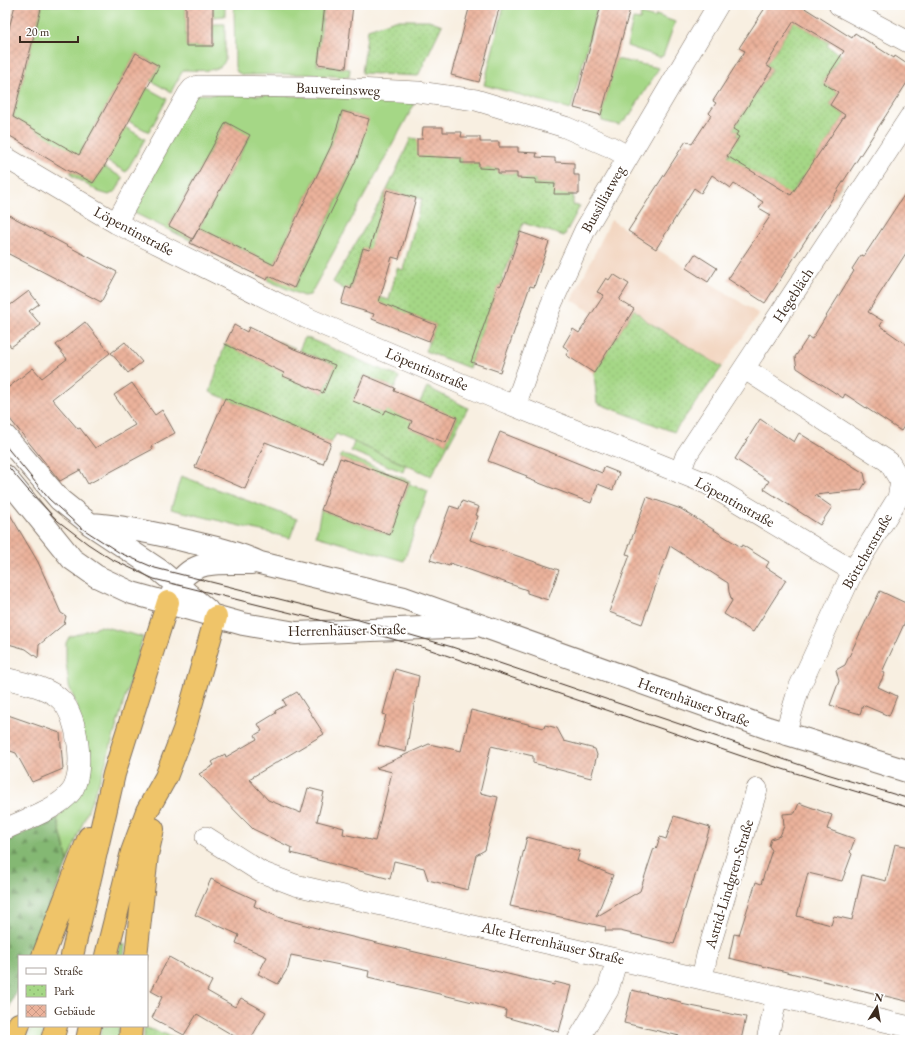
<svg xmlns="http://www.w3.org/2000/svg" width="915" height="1045" viewBox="0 0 915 1045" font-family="'EB Garamond',serif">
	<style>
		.built { fill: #f2d4be }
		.grass { fill: #a5d786; stroke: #708052 }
		.forest { fill: url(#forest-firs); stroke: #607148 }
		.park { fill: url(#park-dots); stroke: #708052 }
		.building { fill: url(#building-cross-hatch); fill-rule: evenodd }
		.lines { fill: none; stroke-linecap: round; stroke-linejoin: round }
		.minor-casing { stroke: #7d6f62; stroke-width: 22 }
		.tertiary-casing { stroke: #7d6f62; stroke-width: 24 }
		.trunk-casing { stroke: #7d6f62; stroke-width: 24 }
		.minor { stroke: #fff; stroke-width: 21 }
		.tertiary { stroke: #fff; stroke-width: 22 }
		.trunk { stroke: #efc469; stroke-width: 22 }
		.tram { stroke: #3b2a1e; stroke-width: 1 }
		.labels { text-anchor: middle; stroke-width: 4; stroke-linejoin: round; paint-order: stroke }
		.street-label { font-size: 15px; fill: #3b2a1e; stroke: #fff }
	</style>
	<defs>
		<pattern id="forest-firs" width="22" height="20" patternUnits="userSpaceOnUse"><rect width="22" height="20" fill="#84b873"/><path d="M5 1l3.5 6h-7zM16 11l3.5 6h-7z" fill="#6d965e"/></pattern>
		<pattern id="park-dots" width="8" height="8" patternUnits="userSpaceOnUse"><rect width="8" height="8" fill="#a5d786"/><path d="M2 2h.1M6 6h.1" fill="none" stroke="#8fb973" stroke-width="1.8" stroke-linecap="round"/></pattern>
		<pattern id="building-cross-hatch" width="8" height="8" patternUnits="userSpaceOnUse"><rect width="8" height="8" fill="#ebb29b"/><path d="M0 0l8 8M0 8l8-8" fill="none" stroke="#ca9985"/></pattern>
	</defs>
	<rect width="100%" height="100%" fill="#fff"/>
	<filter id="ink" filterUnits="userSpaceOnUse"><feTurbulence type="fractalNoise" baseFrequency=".025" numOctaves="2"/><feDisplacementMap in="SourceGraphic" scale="8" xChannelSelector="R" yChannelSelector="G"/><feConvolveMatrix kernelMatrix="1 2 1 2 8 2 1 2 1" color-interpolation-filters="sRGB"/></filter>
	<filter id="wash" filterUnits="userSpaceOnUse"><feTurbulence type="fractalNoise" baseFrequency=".012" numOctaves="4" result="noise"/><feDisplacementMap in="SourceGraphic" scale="16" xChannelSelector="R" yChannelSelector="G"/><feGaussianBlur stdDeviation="0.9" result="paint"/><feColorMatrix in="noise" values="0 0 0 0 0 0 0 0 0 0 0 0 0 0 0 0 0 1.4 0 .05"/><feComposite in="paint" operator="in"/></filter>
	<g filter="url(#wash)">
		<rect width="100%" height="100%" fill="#f8efe1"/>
		<path class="built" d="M 611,220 L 759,314 L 722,367 L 645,320 L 634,309 L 621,331 L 572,300 Z"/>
		<path class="grass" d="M 42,5 L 186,5 L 186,46 L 213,46 L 213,24 L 225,24 L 225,60 C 221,74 196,70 183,70 L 171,92 L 151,81 L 159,66 L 136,53 L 76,160 L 74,153 L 13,117 Z
			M 213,5 L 225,5 L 225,16 L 213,17 Z
			M 234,5 L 324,5 L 317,65 L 350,69 L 349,77 L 304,74 L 243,75 L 237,72 L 235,67 Z
			M 504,5 L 598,5 L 571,109 L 484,85 Z
			M 641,14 L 655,18 L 656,15 L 675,22 L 663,56 L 659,57 L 627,46 L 633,19 L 640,20 Z
			M 616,59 L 659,68 L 630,115 L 619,125 L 602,121 L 601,115 Z
			M 147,88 L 167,99 L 149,132 L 128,121 Z
			M 188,94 L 411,98 L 414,105 L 310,295 L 303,296 L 267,280 L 269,276 L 295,287 L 357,158 L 368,119 L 342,111 L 331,146 L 274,265 L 199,228 L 250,136 L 226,122 L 169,225 L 193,239 L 192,241 L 124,208 Z
			M 125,127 L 145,139 L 126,172 L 106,161 Z
			M 104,167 L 123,178 L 116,191 L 109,195 L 99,192 L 71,175 L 71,171 L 93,183 Z
			M 354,442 L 405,465 L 403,472 L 351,451 Z
			M 342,454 L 410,481 L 409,484 L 428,491 L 404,561 L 316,536 L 321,510 L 390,535 L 409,484 L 340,458 Z
			M 181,476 L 297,519 L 290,538 L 171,509 Z
			M 101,626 L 143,637 L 103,772 L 68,861 L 57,818 L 78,795 L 77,706 L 69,686 L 66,662 L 66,643 L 69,637 Z
			M 121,943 L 125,944 L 124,956 L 118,956 Z
			M 32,1026 L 44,1026 L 41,1040 L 27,1040 Z
			M 102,1026 L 119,1026 L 118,1040 L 99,1040 Z"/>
		<path class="forest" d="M 57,818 L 68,861 L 30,956 L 19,956 L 19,984 L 5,1018 L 5,842 Z"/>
		<path class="park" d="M 803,7 L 815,15 L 807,29 L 829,42 L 827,46 L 841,55 L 823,83 L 838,92 L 830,105 L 845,115 L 813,163 L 843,182 L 834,196 L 803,176 L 785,204 L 775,185 L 749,170 L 724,161 L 730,153 L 726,150 L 734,145 L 739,137 L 736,135 L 738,132 L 733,129 L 772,69 L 766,65 Z
			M 395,20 L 429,20 L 442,25 L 418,76 L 362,73 L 368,29 Z
			M 411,138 L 417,139 L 442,157 L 461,158 L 461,163 L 479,163 L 479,168 L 498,169 L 498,173 L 517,173 L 517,178 L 536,179 L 536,183 L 555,184 L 554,193 L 573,194 L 573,205 L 580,206 L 564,236 L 523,223 L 500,286 L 498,286 L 469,368 L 425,351 L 436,325 L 377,302 L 379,297 L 389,300 L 397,268 L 403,270 L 422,199 L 387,190 L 370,250 L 363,249 L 351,289 L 347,287 L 345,290 L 333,282 L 387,190 Z
			M 634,309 L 645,320 L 722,367 L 674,432 L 597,403 L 594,373 Z
			M 305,337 L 399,377 L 395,388 L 364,375 L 353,400 L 384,414 L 386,409 L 412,420 L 410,428 L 446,443 L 457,418 L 420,402 L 427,387 L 468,408 L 431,476 L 336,434 L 331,443 L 210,392 L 225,344 L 267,364 L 278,341 L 295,348 L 283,376 L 323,393 L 335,365 L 299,350 Z
			M 144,1027 L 183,1040 L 144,1040 Z"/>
		<g id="blocks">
			<path class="building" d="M 15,5 L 42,5 L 13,117 L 79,155 L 136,53 L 159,66 L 104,167 L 93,183 L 71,171 L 70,172 L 5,133 L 5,44 Z
				M 186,5 L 213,5 L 213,46 L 186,46 Z
				M 325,5 L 353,5 L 346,68 L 318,64 Z
				M 470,5 L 500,5 L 479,82 L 451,75 Z
				M 601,5 L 631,5 L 601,115 L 574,108 Z
				M 767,5 L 804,5 L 803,7 L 852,38 L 855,33 L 894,58 L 895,56 L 910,66 L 910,78 L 765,303 L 728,279 L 771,215 L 759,208 L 763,202 L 734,184 L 731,188 L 712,175 L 701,193 L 694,188 L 656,249 L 628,231 L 686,141 L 692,144 L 711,115 L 709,113 L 716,103 L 713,101 L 745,51 L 739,48 ZM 794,21 L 844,51 L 823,83 L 838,92 L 830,105 L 845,115 L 791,195 L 727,156 L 739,137 L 736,135 L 738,132 L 733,129 L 772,69 L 766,65 Z
				M 342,111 L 369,119 L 357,158 L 294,288 L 269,276 L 267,280 L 190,243 L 199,228 L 274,265 L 331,146 Z
				M 226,122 L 250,135 L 193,239 L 169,226 Z
				M 423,127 L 443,127 L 443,132 L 462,132 L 461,137 L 480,137 L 480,142 L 499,142 L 499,147 L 518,147 L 518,152 L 537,153 L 536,157 L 555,158 L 555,162 L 574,163 L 574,175 L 579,175 L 579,194 L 554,194 L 555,184 L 536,183 L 536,179 L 517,178 L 517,173 L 498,173 L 498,169 L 479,168 L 479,163 L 461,163 L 461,158 L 417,156 L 417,139 L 422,139 Z
				M 910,186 L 910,247 L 868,312 L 883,321 L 880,326 L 910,347 L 910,417 L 901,431 L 845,394 L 843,398 L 797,368 L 795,357 L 808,337 L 812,339 L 854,271 L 852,269 L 861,255 L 864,256 Z
				M 387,190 L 416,198 L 399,259 L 392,257 L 379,302 L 436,325 L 429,341 L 372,319 L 374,314 L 341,304 L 346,287 L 351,289 L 363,248 L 369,250 Z
				M 5,213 L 117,272 L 101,302 L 5,252 Z
				M 520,232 L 549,242 L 534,287 L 530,286 L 500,372 L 471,362 L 498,285 L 500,286 L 505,278 Z
				M 695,254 L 717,268 L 708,282 L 686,268 Z
				M 613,274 L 629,284 L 619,300 L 634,309 L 594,373 L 566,355 L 569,350 L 563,346 L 573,329 L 579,333 L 604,295 L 597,292 L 606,278 L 609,280 Z
				M 29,291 L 39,304 L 29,311 L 41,325 L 11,347 L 5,339 L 5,309 Z
				M 85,322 L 110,353 L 52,399 L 78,429 L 80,428 L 95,448 L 135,425 L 114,395 L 132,383 L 155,415 L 162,410 L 175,433 L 151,446 L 153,449 L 88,484 L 80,470 L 60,481 L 5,413 L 5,390 L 33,368 L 42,378 L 67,359 L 56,345 Z
				M 234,325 L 247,332 L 249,327 L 294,349 L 335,365 L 323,393 L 283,376 L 284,373 L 225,344 Z
				M 125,342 L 142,362 L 128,373 L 111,353 Z
				M 364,375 L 395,388 L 394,391 L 457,417 L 446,443 L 409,428 L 412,421 L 386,410 L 384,414 L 353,401 Z
				M 225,398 L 331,443 L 323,464 L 265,442 L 245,489 L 195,467 Z
				M 760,419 L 794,442 L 799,433 L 864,473 L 866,482 L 861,490 L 815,495 L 832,507 L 820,525 L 764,489 L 769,481 L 735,459 Z
				M 500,432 L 602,473 L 604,467 L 619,473 L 613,490 L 598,484 L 591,503 L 526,478 L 527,476 L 488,461 Z
				M 340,458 L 409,483 L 390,535 L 321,510 Z
				M 647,497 L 681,509 L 741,547 L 742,545 L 769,562 L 766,567 L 786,580 L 753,632 L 724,614 L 732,601 L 729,592 L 728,583 L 670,546 L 642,624 L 609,612 L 630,555 L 626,554 Z
				M 462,501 L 479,507 L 476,515 L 478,516 L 470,540 L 559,570 L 548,600 L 527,593 L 527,590 L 450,563 L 449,566 L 430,560 L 450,506 L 459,509 Z
				M 5,506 L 38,562 L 61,613 L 66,616 L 64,624 L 39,645 L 38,658 L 26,649 L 5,643 Z
				M 880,591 L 910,605 L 910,611 L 882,672 L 885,673 L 878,687 L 897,696 L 889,716 L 863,705 L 860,714 L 830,705 L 839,681 L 836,670 L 845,665 Z
				M 395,669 L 419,676 L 406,752 L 378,745 L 386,715 L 383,714 Z
				M 297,692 L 324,734 L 249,779 L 268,800 L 301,813 L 308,788 L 324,792 L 317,821 L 344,828 L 343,834 L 375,841 L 392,772 L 376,768 L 429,744 L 461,751 L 471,710 L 544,728 L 545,725 L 557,728 L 564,741 L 595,749 L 597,755 L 591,778 L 533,763 L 533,756 L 491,746 L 480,793 L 498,797 L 485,850 L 476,855 L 468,890 L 428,880 L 424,868 L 394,861 L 390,879 L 291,853 L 292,848 L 253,829 L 199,774 L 214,765 L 212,762 L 225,754 L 226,757 L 257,739 L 255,735 L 262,731 L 258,724 L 276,713 L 275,711 L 286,705 L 283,700 Z
				M 5,714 L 60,733 L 63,769 L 32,782 L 16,753 L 5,749 Z
				M 799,803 L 832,815 L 827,829 L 855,839 L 850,852 L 852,854 L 842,881 L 808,873 L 797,916 L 831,925 L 834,916 L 852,920 L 862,875 L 886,881 L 895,844 L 910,847 L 910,1002 L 729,958 L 734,934 L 739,935 L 756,882 L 761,884 L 772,850 L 769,846 L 771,839 L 780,836 L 784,826 L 783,814 L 795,813 Z
				M 674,816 L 710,827 L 674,944 L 620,931 L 605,931 L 606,927 L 510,906 L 527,837 L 580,851 L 577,861 L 613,875 L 596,917 L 640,891 L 654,848 L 656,849 L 660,837 L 666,839 Z
				M 211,879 L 256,900 L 254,906 L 280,918 L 331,932 L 554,985 L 555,982 L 571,986 L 559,1032 L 505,1017 L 506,1010 L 368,977 L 369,971 L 291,955 L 288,968 L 278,984 L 258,974 L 267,957 L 236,943 L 239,935 L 195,915 Z
				M 169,957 L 212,981 L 207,991 L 235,1007 L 241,998 L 266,1012 L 250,1040 L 241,1040 L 197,1014 L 184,1035 L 152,1018 L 162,997 L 151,991 Z
				M 632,990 L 681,1002 L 681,1004 L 746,1017 L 741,1040 L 697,1040 L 624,1023 Z"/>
		</g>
	</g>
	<g filter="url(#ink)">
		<use href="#blocks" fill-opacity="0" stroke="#7d6f62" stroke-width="1"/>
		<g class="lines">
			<defs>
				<path id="minor" d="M 839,5 L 910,43
					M 5,157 L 116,223 L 307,318 L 497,399 L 708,484 L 853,571
					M 116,223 L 188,94 L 192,89 L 198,86 L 314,87 L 418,92 L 476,100 L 565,127 L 611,147 L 627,156
					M 745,369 L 889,462 L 901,482 L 898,498 L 853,571 L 799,688 L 785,734
					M 515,406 L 551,305 L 585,230 L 718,5
					M 680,473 L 686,456 L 910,117
					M 5,678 C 23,683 48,687 61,700 C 78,716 86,773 71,792 C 58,809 24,820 5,829
					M 206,837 L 261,872 L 295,885 L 910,1027
					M 702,978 L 707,955 L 757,789
					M 578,1040 L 608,990 L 617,959
					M 767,1040 L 777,996"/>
				<path id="tertiary" d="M 5,436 L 60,500 L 90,524 L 159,570 L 207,610
					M 5,476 L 72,559 L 96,576 L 132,593 L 243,624 L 296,633 L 473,626
					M 90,524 C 124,526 155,533 187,541 C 213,547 237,552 260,563 L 404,598 L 768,728 L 910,772
					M 170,598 C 188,557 212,564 251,563"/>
				<path id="trunk" d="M 43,956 L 89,837
					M 72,956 L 114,774 L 168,602
					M 106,956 L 132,852 L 147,811 L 166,777 L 184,730 L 216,617
					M 136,956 L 147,855 L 153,829
					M 13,1040 L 19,1024
					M 52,1040 L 56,1026
					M 87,1040 L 90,1026
					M 130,1040 L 131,1026"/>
			</defs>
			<use href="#minor" class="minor-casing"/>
			<use href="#tertiary" class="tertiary-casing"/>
			<use href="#trunk" class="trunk-casing"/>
			<use href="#minor" class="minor"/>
			<use href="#tertiary" class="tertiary"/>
			<use href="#trunk" class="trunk"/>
			<path class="tram" d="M 5,445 L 49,499 L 80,527 L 120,553 L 155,568 L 331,612 L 452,647 L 827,774 L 910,799
				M 5,463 L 28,490 L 58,521 L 88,544 L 111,559 L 154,579 L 364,631 L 425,648 L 753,760 L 910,808"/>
		</g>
	</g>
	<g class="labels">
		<g class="street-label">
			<text transform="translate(338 89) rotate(2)" y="5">Bauvereinsweg</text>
			<text transform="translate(603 199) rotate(-61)" y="5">Bussilliatweg</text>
			<text transform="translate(134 231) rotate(28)" y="5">Löpentinstraße</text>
			<text transform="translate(793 295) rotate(-57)" y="5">Hegebläch</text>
			<text transform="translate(427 369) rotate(23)" y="5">Löpentinstraße</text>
			<text transform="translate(735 502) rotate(29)" y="5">Löpentinstraße</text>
			<text transform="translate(867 551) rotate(-60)" y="5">Böttcherstraße</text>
			<text transform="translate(347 630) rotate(-1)" y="5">Herrenhäuser Straße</text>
			<text transform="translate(694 702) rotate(20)" y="5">Herrenhäuser Straße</text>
			<text transform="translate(729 884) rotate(-73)" y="5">Astrid-Lindgren-Straße</text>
			<text transform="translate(553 943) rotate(13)" y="5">Alte Herrenhäuser Straße</text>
		</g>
	</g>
	<rect width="915" height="1045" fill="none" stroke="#fff" stroke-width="20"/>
	<rect x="18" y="955" width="130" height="72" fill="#ffffff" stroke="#b1aaa5"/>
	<rect x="26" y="968" width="20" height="6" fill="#ffffff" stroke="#b1aaa5"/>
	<text x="54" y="975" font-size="12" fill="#3b2a1e">Straße</text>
	<rect x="26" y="985" width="20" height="12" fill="url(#park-dots)" stroke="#b1aaa5"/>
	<text x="54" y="995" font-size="12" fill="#3b2a1e">Park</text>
	<rect x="26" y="1005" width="20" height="12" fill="url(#building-cross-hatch)" stroke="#b1aaa5"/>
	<text x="54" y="1015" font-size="12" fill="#3b2a1e">Gebäude</text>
	<g transform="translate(877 1007) rotate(11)" stroke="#ffffff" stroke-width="3" paint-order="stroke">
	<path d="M0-3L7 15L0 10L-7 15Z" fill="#3b2a1e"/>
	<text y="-6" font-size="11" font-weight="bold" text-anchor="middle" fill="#3b2a1e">N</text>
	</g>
	<path d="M20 36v6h58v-6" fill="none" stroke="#3b2a1e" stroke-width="2"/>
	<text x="26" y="36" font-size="12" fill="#3b2a1e" stroke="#ffffff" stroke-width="3" paint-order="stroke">20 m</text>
</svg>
